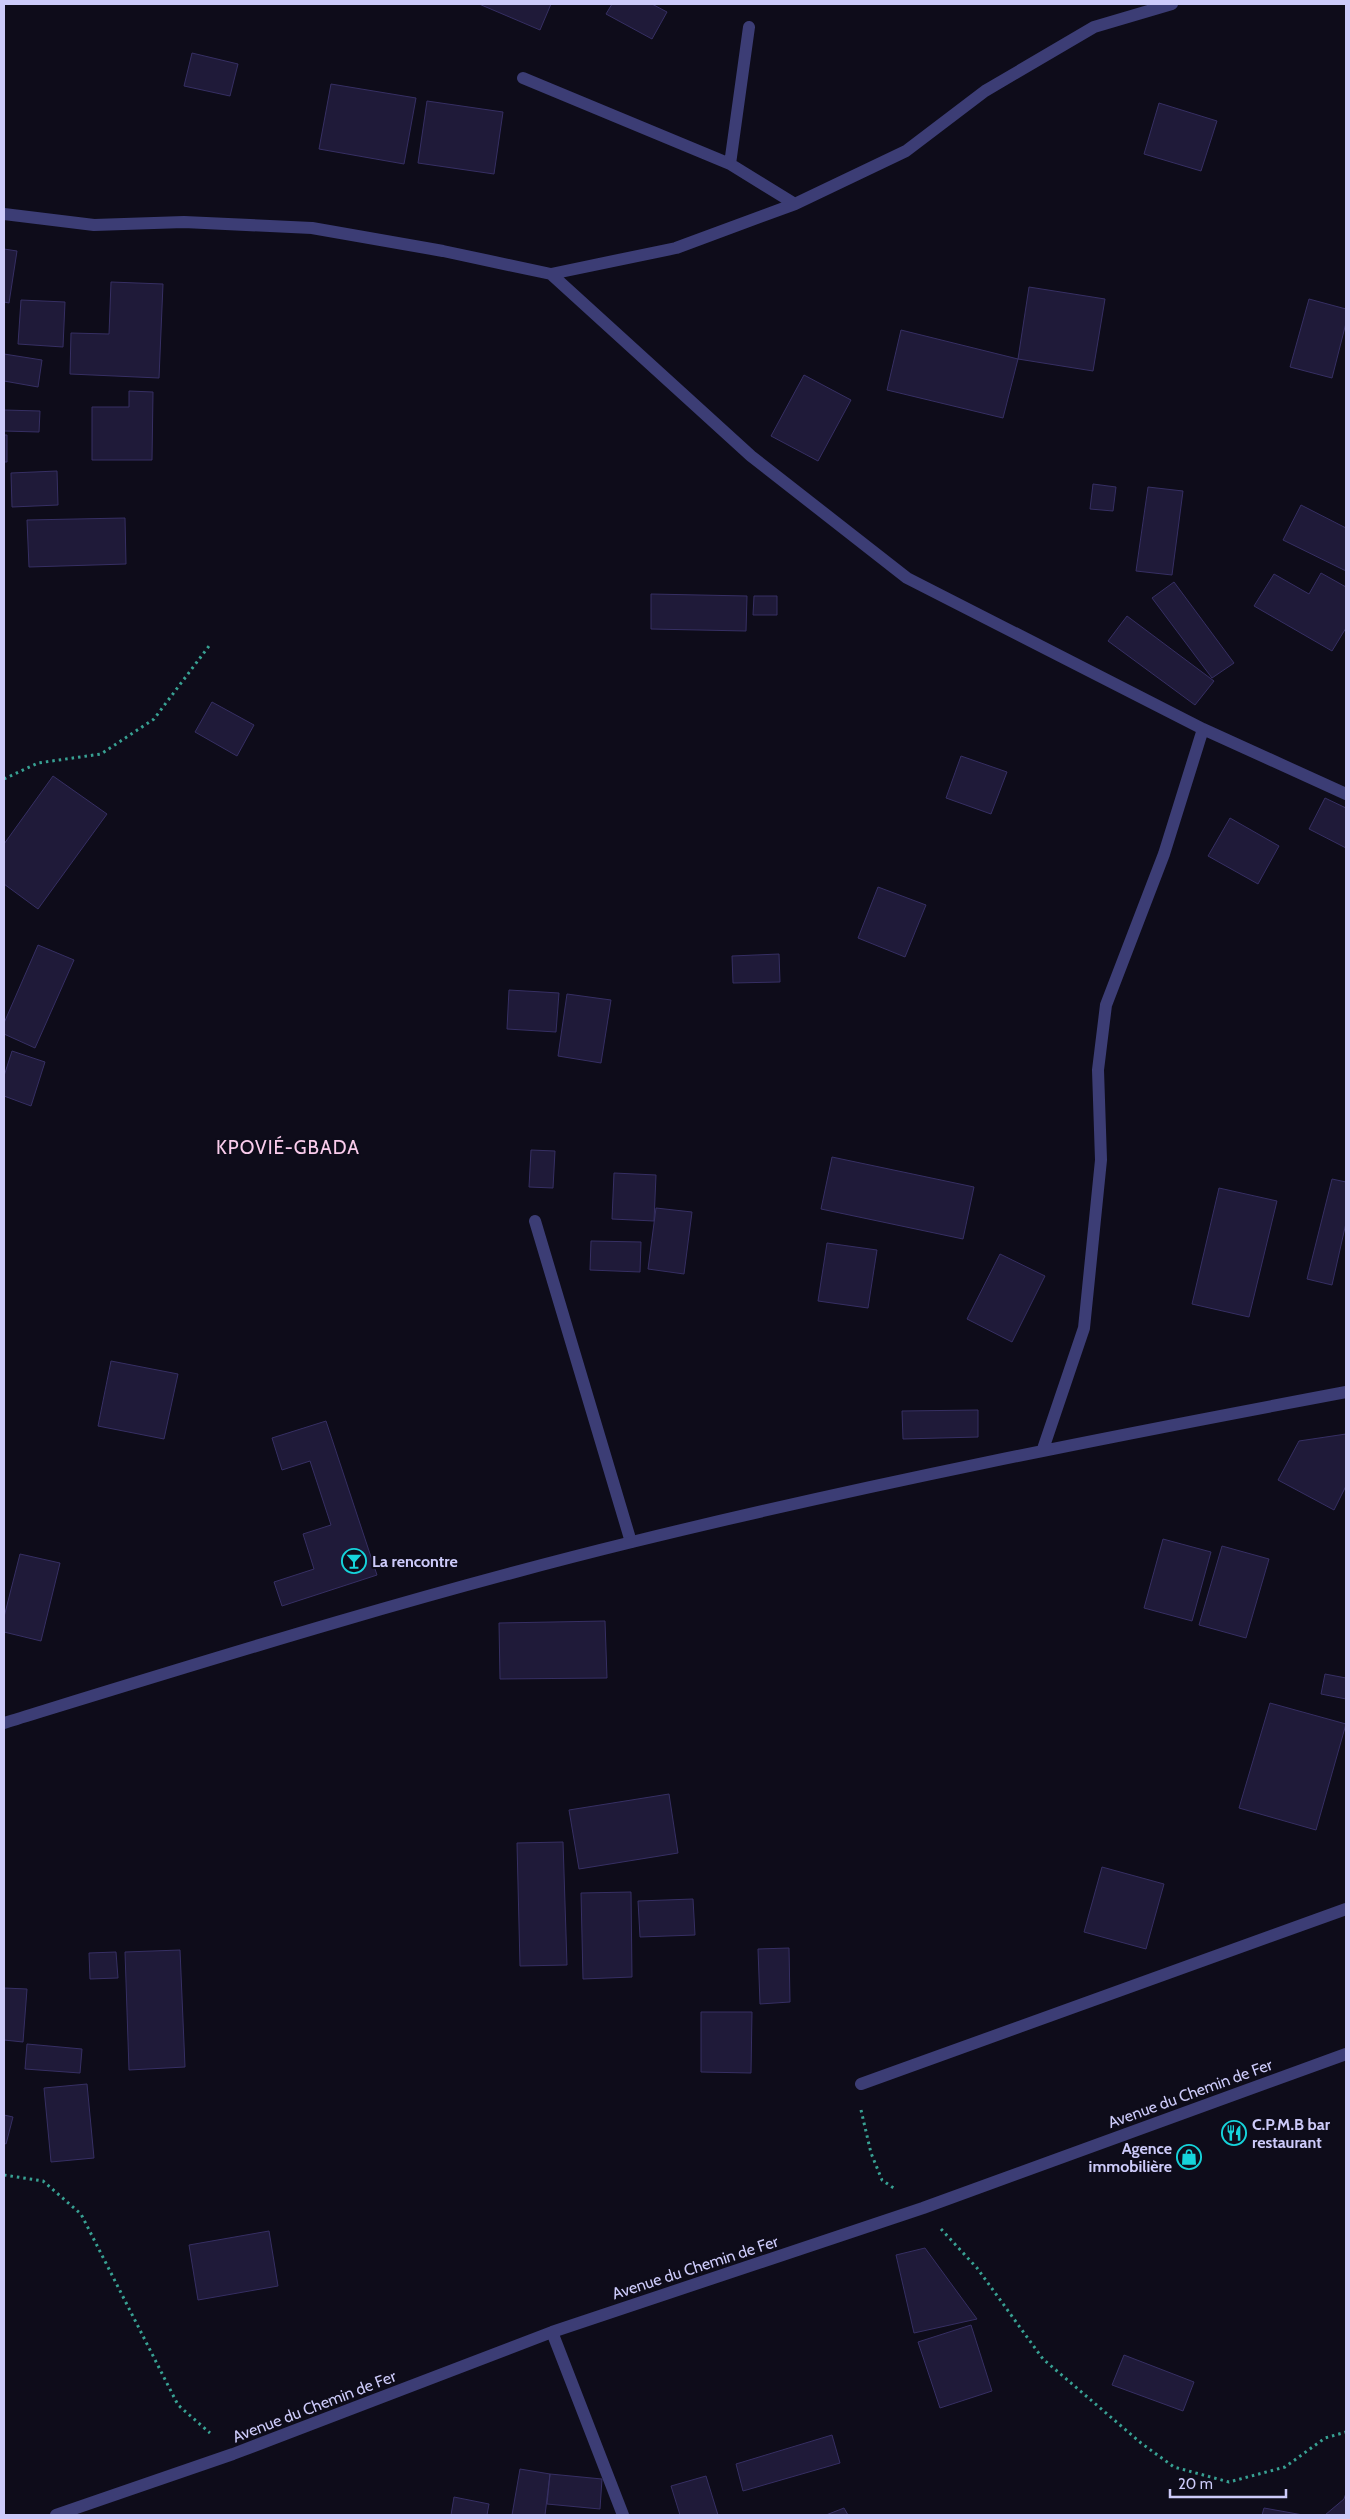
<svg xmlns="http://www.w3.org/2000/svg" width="1350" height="2519" viewBox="0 0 1350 2519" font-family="Cabin,sans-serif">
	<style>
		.building { fill: #1f1a39; stroke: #362f63 }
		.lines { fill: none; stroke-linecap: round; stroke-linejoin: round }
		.path { stroke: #38a193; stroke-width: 3; stroke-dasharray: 2.5 4; stroke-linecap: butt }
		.lane { stroke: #3c3d75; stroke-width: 12 }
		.street { stroke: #3c3d75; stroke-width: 12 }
		.labels { text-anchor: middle; stroke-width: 4; stroke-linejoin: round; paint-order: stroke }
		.poi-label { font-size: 16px; font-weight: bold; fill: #cdcbfa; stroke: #0e0c1a; text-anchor: start }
		.street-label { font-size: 16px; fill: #cdcbfa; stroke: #0e0c1a }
		.quarter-label { font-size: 19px; letter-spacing: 1px; fill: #faccec; stroke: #0e0c1a }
	</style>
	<rect width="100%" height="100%" fill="#0e0c1a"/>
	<path class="building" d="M 479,4 L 551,4 L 540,30 Z
		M 612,4 L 652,4 L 667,12 L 652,39 L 606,14 Z
		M 192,53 L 238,64 L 230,96 L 184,86 Z
		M 331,84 L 416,98 L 404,164 L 319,149 Z
		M 427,101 L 503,112 L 494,174 L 418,163 Z
		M 1159,103 L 1217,121 L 1201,171 L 1144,154 Z
		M 4,249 L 17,251 L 9,303 L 4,302 Z
		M 111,282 L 163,284 L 159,378 L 70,374 L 71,333 L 109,334 Z
		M 1029,287 L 1105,299 L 1093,371 L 1018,359 Z
		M 1309,299 L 1346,309 L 1346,323 L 1332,378 L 1290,367 Z
		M 21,300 L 65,302 L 63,347 L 18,344 Z
		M 901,330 L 1018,359 L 1003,418 L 887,390 Z
		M 4,354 L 42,360 L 38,387 L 4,381 Z
		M 804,375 L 851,400 L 818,461 L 771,436 Z
		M 129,391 L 153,392 L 152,460 L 92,460 L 92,407 L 129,407 Z
		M 4,410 L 40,411 L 39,432 L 4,431 Z
		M 4,435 L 7,435 L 7,462 L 4,462 Z
		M 57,471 L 58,505 L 12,507 L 11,473 Z
		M 1093,484 L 1116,487 L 1113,511 L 1090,509 Z
		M 1148,487 L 1183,491 L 1172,575 L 1136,571 Z
		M 1301,505 L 1346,528 L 1346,571 L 1283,540 Z
		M 125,518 L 126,564 L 29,567 L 27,520 Z
		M 1321,573 L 1346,587 L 1346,628 L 1332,651 L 1254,606 L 1274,574 L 1309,594 Z
		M 1174,582 L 1234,663 L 1212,678 L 1152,598 Z
		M 651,594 L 747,596 L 746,631 L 651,629 Z
		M 754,596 L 777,596 L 777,615 L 753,615 Z
		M 1127,616 L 1214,681 L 1195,705 L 1108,641 Z
		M 212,702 L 254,725 L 237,756 L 195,732 Z
		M 961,756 L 1007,772 L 991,814 L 946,798 Z
		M 53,776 L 107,814 L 38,909 L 4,884 L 4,844 Z
		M 1325,798 L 1346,808 L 1346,848 L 1309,829 Z
		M 1230,818 L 1279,846 L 1258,884 L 1208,856 Z
		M 878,887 L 926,905 L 905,957 L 858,938 Z
		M 38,945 L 74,960 L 35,1048 L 4,1034 L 4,1023 Z
		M 779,954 L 780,982 L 733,983 L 732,956 Z
		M 509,990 L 559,993 L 556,1032 L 507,1029 Z
		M 567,994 L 611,1000 L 601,1063 L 558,1056 Z
		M 12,1051 L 45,1062 L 31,1106 L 4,1096 L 4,1076 Z
		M 531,1150 L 555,1151 L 553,1188 L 529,1187 Z
		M 832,1157 L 974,1187 L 963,1239 L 821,1209 Z
		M 614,1173 L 656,1175 L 654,1221 L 612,1219 Z
		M 1332,1179 L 1346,1182 L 1346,1223 L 1332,1285 L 1307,1279 Z
		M 1219,1188 L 1277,1201 L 1249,1317 L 1192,1304 Z
		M 656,1208 L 692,1212 L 684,1274 L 648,1269 Z
		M 591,1241 L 641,1242 L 640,1272 L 590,1270 Z
		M 827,1243 L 877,1250 L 868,1308 L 818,1301 Z
		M 1000,1254 L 1045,1276 L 1012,1342 L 967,1319 Z
		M 111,1361 L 178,1374 L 164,1439 L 98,1426 Z
		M 978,1410 L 978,1437 L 903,1439 L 902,1411 Z
		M 326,1421 L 377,1575 L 282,1606 L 274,1582 L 314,1569 L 303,1534 L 331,1525 L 310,1461 L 282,1470 L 272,1438 Z
		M 1346,1434 L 1346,1486 L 1334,1510 L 1278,1480 L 1299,1441 Z
		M 1163,1539 L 1211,1552 L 1192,1621 L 1144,1608 Z
		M 1222,1546 L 1269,1559 L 1246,1638 L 1199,1625 Z
		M 20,1554 L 60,1563 L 41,1641 L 4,1632 L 4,1617 Z
		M 605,1621 L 607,1678 L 500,1679 L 499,1623 Z
		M 1325,1674 L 1346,1678 L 1346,1699 L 1321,1694 Z
		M 1270,1703 L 1346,1724 L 1316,1830 L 1239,1808 Z
		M 669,1794 L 678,1853 L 579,1869 L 569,1810 Z
		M 563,1842 L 567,1965 L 520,1966 L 517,1843 Z
		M 1102,1867 L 1164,1884 L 1146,1949 L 1084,1932 Z
		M 631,1892 L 632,1977 L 583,1979 L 581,1893 Z
		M 693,1899 L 695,1935 L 640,1937 L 638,1901 Z
		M 789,1948 L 790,2002 L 760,2004 L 758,1949 Z
		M 180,1950 L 185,2067 L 129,2070 L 125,1952 Z
		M 116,1952 L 118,1978 L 90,1979 L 89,1953 Z
		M 4,1988 L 27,1989 L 23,2042 L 4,2040 Z
		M 701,2012 L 752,2012 L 751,2073 L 701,2072 Z
		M 27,2044 L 82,2049 L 80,2073 L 25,2069 Z
		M 87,2084 L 94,2158 L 51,2162 L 44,2088 Z
		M 4,2115 L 13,2117 L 6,2144 L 4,2143 Z
		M 269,2231 L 278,2286 L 198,2300 L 189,2245 Z
		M 925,2248 L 977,2319 L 914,2333 L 896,2255 Z
		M 971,2325 L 992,2391 L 940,2408 L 918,2342 Z
		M 1124,2355 L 1194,2382 L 1183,2411 L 1112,2385 Z
		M 832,2435 L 840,2463 L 743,2491 L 736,2464 Z
		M 520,2469 L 550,2474 L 545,2515 L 512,2515 Z
		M 550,2474 L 602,2479 L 600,2509 L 547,2504 Z
		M 706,2476 L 718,2515 L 680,2515 L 671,2486 Z
		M 1346,2493 L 1346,2515 L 1325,2515 L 1344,2499 Z
		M 454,2497 L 489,2504 L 487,2515 L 451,2515 Z
		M 844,2508 L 848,2515 L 826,2515 Z
		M 1264,2508 L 1303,2515 L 1262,2515 Z"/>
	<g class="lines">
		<path class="path" d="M 4,779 L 38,763 L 101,754 L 154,719 L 209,646
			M 861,2110 L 871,2153 L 882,2180 L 895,2189
			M 4,2175 L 43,2181 L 81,2214 L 178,2405 L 210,2433
			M 941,2229 L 977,2268 L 1043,2359 L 1141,2443 L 1174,2467 L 1229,2482 L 1285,2467 L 1325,2438 L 1346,2432"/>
		<path class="lane" d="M 535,1221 L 631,1542"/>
		<path class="street" d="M 523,78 L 730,164 L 795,204
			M 730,164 L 749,27
			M 4,214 L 94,225 L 184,222 L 312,228 L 443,251 L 551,274 L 676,248 L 795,204 L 906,151 L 985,91 L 1094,27 L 1172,4
			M 551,274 L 751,456 L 907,578 L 1203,729 L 1346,794
			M 1043,1449 L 1084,1328 L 1101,1160 L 1098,1070 L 1106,1005 L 1164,854 L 1203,729
			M 4,1723 C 212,1659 420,1594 632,1542 C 868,1484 1107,1437 1346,1392
			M 861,2084 L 1346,1909
			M 552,2332 L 623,2515
			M 56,2515 L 233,2454 L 552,2332 L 923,2208 L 1346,2054"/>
	</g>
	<defs>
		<symbol id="bar-ring" viewBox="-11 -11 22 22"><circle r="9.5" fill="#0e0c1a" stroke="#16d4db" stroke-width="1.5"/><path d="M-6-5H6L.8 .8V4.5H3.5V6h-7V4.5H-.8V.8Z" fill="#16d4db"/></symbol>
		<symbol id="restaurant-ring" viewBox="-11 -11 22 22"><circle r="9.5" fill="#0e0c1a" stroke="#16d4db" stroke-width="1.5"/><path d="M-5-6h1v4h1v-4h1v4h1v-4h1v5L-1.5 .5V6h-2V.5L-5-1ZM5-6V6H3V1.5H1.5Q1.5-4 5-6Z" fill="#16d4db"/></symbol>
		<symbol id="shop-ring" viewBox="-11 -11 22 22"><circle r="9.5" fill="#0e0c1a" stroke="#16d4db" stroke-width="1.5"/><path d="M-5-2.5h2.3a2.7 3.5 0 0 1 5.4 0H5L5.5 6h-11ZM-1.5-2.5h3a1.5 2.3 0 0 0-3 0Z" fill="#16d4db"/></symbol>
	</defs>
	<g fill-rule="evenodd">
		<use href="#bar-ring" x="340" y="1547" width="28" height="28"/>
		<use href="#restaurant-ring" x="1220" y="2119" width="28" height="28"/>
		<use href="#shop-ring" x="1175" y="2143" width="28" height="28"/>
	</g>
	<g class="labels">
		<g class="poi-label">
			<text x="372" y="1567">La rencontre</text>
			<text x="1252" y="2130">C.P.M.B bar<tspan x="1252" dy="18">restaurant</tspan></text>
			<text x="1172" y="2154" text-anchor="end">Agence<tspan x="1172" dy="18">immobilière</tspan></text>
		</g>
		<g class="street-label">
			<text transform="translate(1190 2093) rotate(-20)" y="6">Avenue du Chemin de Fer</text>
			<text transform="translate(695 2267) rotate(-18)" y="6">Avenue du Chemin de Fer</text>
			<text transform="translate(314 2406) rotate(-21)" y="6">Avenue du Chemin de Fer</text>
		</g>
		<g class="quarter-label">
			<text x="288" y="1154">KPOVIÉ-GBADA</text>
		</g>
	</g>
	<rect width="1350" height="2519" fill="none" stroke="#cdcbfa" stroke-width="10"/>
	<path d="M1170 2489v8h116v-8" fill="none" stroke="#cdcbfa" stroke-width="2.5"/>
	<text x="1178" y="2489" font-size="15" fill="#cdcbfa" stroke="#0e0c1a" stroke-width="4" paint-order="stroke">20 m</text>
</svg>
